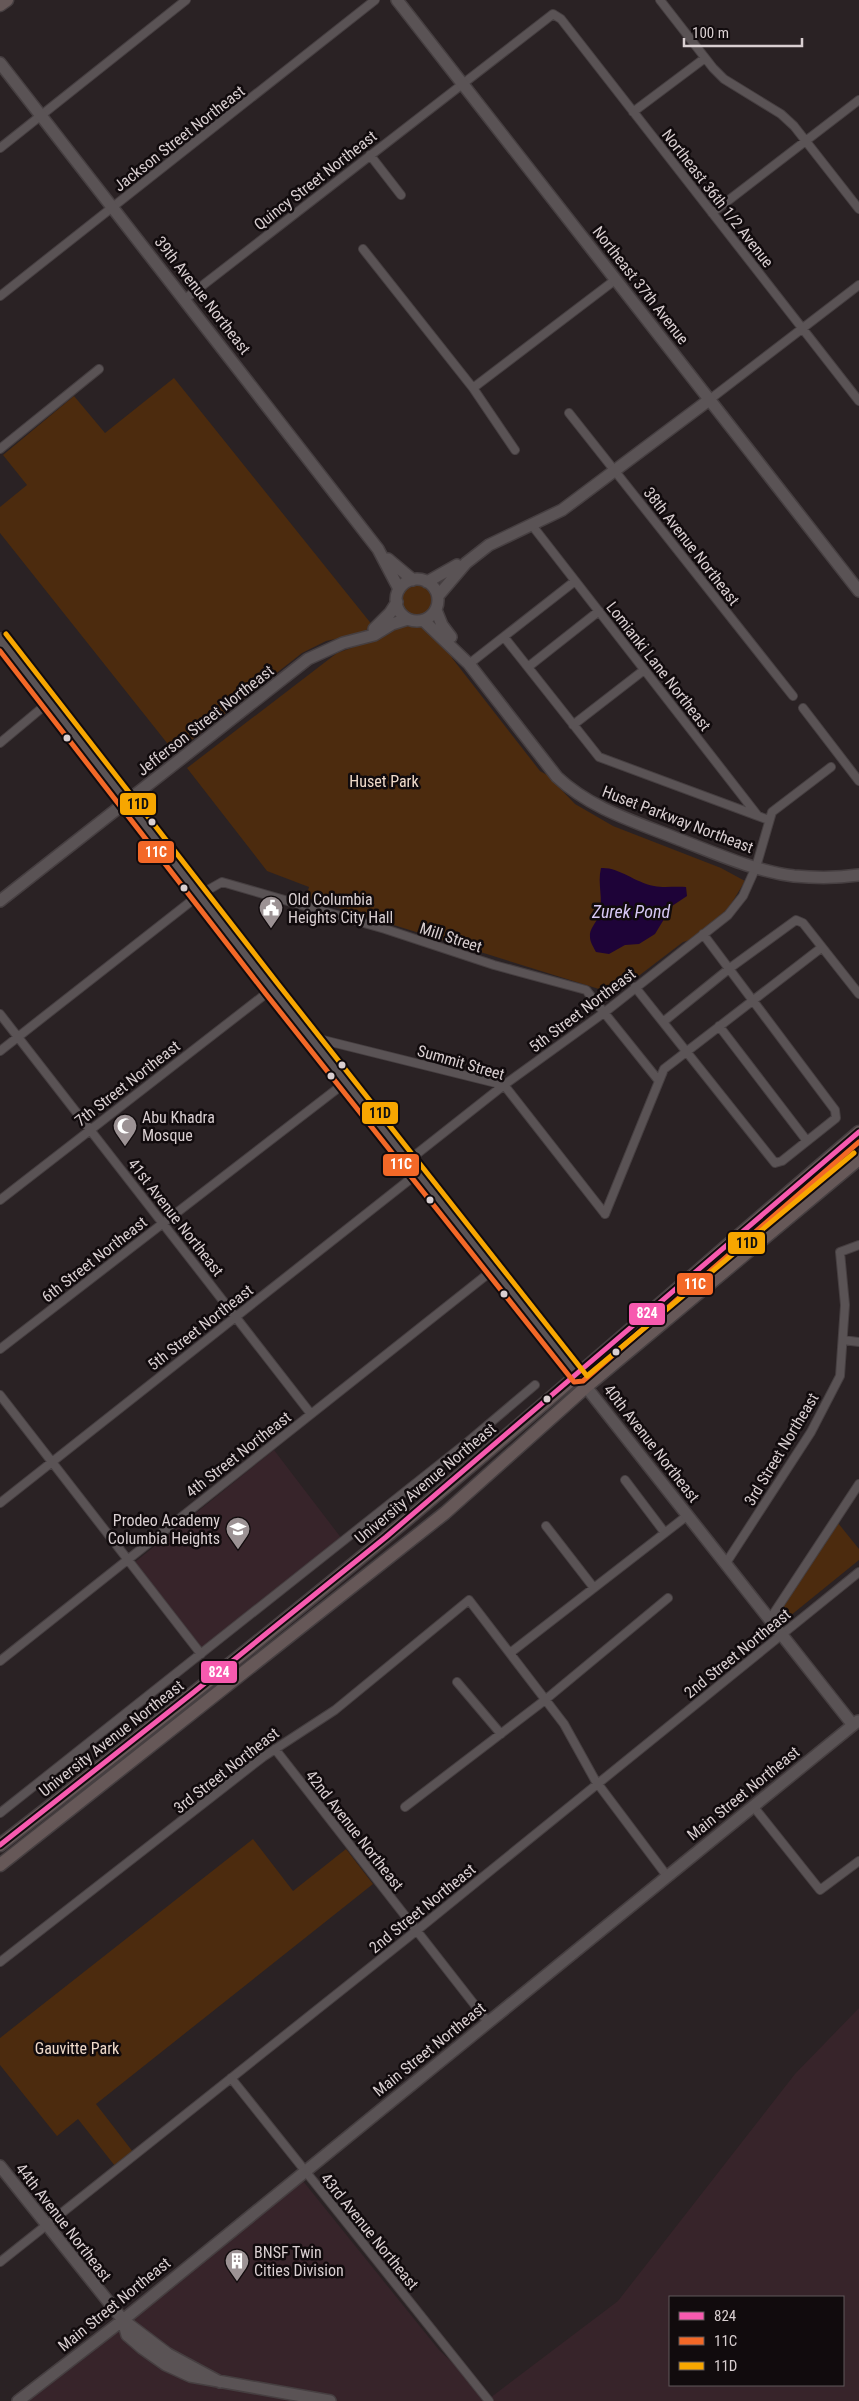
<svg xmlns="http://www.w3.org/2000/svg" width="859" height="2401" viewBox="0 0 859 2401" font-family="'Roboto Condensed',sans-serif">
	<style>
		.built { fill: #37242a; fill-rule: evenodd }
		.green { fill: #4c2b0e }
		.water { fill: #1e0338 }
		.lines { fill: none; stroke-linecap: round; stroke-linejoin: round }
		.street-casing { stroke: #463f41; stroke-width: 10 }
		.secondary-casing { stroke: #463f41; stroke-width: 14 }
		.primary-casing { stroke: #463f41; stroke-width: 15 }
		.street { stroke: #5a5355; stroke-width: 8 }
		.secondary { stroke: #5a5355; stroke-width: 11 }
		.primary { stroke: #665858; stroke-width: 12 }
		.bus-1-casing { stroke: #110b0d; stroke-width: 9 }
		.bus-2-casing { stroke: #110b0d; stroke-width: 9 }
		.bus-3-casing { stroke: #110b0d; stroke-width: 9 }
		.bus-1 { stroke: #f75aaf; stroke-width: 5 }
		.bus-2 { stroke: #f36827; stroke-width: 5 }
		.bus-3 { stroke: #f7a600; stroke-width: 5 }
		.bus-dot { fill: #d9cfd1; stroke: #110b0d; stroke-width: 2 }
		.labels { text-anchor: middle; stroke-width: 5; stroke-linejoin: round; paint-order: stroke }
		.street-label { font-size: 16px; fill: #d9cfd1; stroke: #110b0d }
		.park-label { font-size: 16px; fill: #efdaca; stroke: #110b0d }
		.poi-label { font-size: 16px; fill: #d9cfd1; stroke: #110b0d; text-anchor: start }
		.water-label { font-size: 18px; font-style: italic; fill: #d7c8f5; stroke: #110b0d }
		.line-badge { stroke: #110b0d; stroke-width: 2 }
		.badge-label { font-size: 14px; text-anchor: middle; font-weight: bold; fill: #fff }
		.pale-badge-label { font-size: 14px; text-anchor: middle; font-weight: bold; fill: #111 }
	</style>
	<rect width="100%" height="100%" fill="#2a2224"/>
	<path class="built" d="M 274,1450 L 342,1539 L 202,1648 L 135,1562 Z
		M 859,2008 L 859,2401 L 26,2401 L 303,2181 L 439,2350 L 490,2398 L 618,2301 L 795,2074 ZM 670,2297 L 843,2297 L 843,2385 L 670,2385 Z"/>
	<path class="green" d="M 174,378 L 373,626 L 359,634 L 326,641 L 302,653 L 175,753 L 0,533 L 0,507 L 27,485 L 3,455 L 74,396 L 105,433 Z
		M400 599a17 17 0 1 1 34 0a17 17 0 1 1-34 0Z
		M 409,622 C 423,626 450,642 452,658 L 540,771 L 547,775 L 575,804 L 613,826 L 721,868 L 745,881 L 728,909 L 690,940 L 683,942 L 615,994 L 307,898 L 306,897 L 309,887 L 267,871 L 187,768 L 337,653 L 374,640 Z
		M 838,1523 L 859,1549 L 859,1560 L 785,1620 L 779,1612 Z
		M 253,1839 L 293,1891 L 346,1849 L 373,1884 L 96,2104 L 133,2152 L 115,2166 L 78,2119 L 57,2136 L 0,2065 L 0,2038 Z"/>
	<path class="water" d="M 601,868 C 619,867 634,882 654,886 C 664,888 675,886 686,887 L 687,896 L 672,906 L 655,934 L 639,944 L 625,945 L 609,954 L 596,952 C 594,948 590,942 590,937 C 589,929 596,923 599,916 C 604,899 597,884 601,868 Z"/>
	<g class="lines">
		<defs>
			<path id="street" d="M 660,0 L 713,68 L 724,79 L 781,114 L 794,126 L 859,209
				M 633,112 L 705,58
				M 0,148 L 186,0
				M 370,155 L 401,195
				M 712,213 L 859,100
				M 363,249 L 473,388 L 515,450
				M 0,296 L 375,0
				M 185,299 L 553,14 L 561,19 L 859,401
				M 473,388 L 615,280
				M 709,400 L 859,285
				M 569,413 L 793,696
				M 0,449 L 99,369
				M 531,524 L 758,816 L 769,820
				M 504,637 L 599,757 L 758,816
				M 469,664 L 575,581
				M 528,667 L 599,611
				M 803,708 L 859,781
				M 573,725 L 644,670
				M 0,743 L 49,702
				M 635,987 L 775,1163 L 782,1161 L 836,1118 L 835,1110 L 703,934
				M 0,1014 L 311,1414
				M 663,1022 L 730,968 L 796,920 L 803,923 L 859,994
				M 719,1026 L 807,1141
				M 311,1037 L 504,1085 L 605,1214
				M 0,1051 L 199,895 L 222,882 L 385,929 L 494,965 L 586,990 L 659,1081
				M 409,1160 L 504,1085 L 605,1012 L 728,915 L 743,896 L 756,867 L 772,812 L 831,767
				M 0,1200 L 272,989
				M 605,1214 L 664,1069 L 821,948
				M 843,1340 L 859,1342
				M 0,1349 L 346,1082
				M 0,1395 L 201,1654
				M 625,1480 L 665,1533
				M 0,1503 L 418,1173
				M 546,1526 L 594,1588
				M 726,1563 L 811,1432 L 840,1376 L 845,1305 L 840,1252 L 859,1245
				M 770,1619 L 859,1484
				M 510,1653 L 688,1515
				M 0,1661 L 494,1269
				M 457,1682 L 501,1734
				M 275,1749 L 488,2022
				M 753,1806 L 820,1890 L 859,1861
				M 405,1807 L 545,1700 L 668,1598
				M 0,1813 L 464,1445 L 535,1385
				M 0,1962 L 263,1757 L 335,1710 L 469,1600 L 564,1724 L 595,1780 L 667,1876
				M 231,2078 L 489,2401
				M 0,2262 L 416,1931 L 859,1572"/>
			<path id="secondary" d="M 397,0 L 859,591
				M 0,63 L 378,549 L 399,589
				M 388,559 L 413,580
				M396 600a21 21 0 1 1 42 0a21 21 0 1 1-42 0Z
				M 427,582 L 457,565
				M 438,596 L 466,563 L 489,545 L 562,510 L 709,400
				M 436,610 L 442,625 L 451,637
				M 423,620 L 469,664 L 557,777 C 591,809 636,822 678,839 C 715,853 754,871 794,876 C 816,878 838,878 859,875
				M 374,629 L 390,613 L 397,602
				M 0,639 L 272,989 L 853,1725
				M 0,901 L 308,659 L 343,643 L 374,635 L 392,624 L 408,619
				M 0,2166 L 123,2320 L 168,2354 L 220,2382
				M 123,2320 L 127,2335 L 142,2348 L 166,2365 L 190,2376 L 330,2401
				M 18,2401 L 123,2320 L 858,1721"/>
			<path id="primary" d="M 0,5 L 7,0
				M 0,1845 C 130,1744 259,1642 386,1537 C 546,1405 701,1267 859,1132
				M 0,1865 L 445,1513 L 586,1387 L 859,1159"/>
		</defs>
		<use href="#street" class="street-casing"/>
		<use href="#secondary" class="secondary-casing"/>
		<use href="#primary" class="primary-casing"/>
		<use href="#street" class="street"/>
		<use href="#secondary" class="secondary"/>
		<use href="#primary" class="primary"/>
		<defs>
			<path id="bus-1" d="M 0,1845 L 194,1692 L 386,1537 L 859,1132"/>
			<path id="bus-2" d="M 0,651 L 266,994 L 574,1382 L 583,1381 L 859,1142"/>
			<path id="bus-3" d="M 6,634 L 278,984 L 587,1376 L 854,1153"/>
		</defs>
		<use href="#bus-1" class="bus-1-casing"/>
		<use href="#bus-2" class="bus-2-casing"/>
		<use href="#bus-3" class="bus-3-casing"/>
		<use href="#bus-1" class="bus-1"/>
		<use href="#bus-2" class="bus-2"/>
		<use href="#bus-3" class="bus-3"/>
	</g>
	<defs>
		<symbol id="civic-pin" viewBox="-11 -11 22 30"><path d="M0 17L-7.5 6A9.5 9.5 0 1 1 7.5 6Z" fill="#9c9294" stroke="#110b0d"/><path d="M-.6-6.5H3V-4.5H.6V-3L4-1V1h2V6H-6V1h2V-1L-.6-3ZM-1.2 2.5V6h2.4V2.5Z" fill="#fff"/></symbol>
		<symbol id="mosque-pin" viewBox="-11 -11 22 30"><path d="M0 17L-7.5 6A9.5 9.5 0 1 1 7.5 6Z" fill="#9c9294" stroke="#110b0d"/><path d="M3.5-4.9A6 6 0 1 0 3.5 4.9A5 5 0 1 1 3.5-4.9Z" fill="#fff"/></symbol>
		<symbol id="school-pin" viewBox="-11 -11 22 30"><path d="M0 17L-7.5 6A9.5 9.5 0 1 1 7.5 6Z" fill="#9c9294" stroke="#110b0d"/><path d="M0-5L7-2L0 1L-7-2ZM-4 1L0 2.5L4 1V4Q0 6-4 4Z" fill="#fff"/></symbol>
		<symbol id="building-pin" viewBox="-11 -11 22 30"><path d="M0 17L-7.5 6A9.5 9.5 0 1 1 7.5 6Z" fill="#9c9294" stroke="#110b0d"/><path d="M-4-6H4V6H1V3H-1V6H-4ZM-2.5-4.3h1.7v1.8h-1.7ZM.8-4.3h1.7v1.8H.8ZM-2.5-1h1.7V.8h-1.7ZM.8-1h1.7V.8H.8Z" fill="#fff"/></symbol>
	</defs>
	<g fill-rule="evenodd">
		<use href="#civic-pin" x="257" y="894" width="28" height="38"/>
		<use href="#mosque-pin" x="111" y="1112" width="28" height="38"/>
		<use href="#school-pin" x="224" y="1515" width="28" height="38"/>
		<use href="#building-pin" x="223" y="2247" width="28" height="38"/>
	</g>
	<g class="bus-dot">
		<circle cx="67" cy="738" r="4.5"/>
		<circle cx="152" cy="822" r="4.5"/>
		<circle cx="184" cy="888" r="4.5"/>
		<circle cx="342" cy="1065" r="4.5"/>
		<circle cx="331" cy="1076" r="4.5"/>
		<circle cx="430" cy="1200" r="4.5"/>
		<circle cx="504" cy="1294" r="4.5"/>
		<circle cx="616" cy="1352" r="4.5"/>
		<circle cx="547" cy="1399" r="4.5"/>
	</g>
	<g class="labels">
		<g class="street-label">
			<text transform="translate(179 138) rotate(-38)" y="6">Jackson Street Northeast</text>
			<text transform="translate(315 180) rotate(-38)" y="6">Quincy Street Northeast</text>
			<text transform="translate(718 198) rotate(52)" y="6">Northeast 36th 1/2 Avenue</text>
			<text transform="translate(641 285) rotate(52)" y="6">Northeast 37th Avenue</text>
			<text transform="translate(203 295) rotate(52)" y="6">39th Avenue Northeast</text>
			<text transform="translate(692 546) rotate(52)" y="6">38th Avenue Northeast</text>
			<text transform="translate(659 666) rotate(52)" y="6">Lomianki Lane Northeast</text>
			<text transform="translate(205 720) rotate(-38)" y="6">Jefferson Street Northeast</text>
			<text transform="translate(678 819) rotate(21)" y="6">Huset Parkway Northeast</text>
			<text transform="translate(451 937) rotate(18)" y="6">Mill Street</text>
			<text transform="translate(582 1010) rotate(-37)" y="6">5th Street Northeast</text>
			<text transform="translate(461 1062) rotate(16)" y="6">Summit Street</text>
			<text transform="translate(127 1083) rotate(-38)" y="6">7th Street Northeast</text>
			<text transform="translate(176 1217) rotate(52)" y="6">41st Avenue Northeast</text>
			<text transform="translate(94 1259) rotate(-38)" y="6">6th Street Northeast</text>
			<text transform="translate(200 1327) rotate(-38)" y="6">5th Street Northeast</text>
			<text transform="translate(652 1443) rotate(52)" y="6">40th Avenue Northeast</text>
			<text transform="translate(781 1449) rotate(-59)" y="6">3rd Street Northeast</text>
			<text transform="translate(238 1454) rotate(-38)" y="6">4th Street Northeast</text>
			<text transform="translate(425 1483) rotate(-40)" y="6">University Avenue Northeast</text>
			<text transform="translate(737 1653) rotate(-39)" y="6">2nd Street Northeast</text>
			<text transform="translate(111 1738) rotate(-38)" y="6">University Avenue Northeast</text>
			<text transform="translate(226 1770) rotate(-38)" y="6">3rd Street Northeast</text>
			<text transform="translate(743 1793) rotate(-39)" y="6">Main Street Northeast</text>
			<text transform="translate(355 1830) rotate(52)" y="6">42nd Avenue Northeast</text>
			<text transform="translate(422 1908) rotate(-39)" y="6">2nd Street Northeast</text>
			<text transform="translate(429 2049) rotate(-39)" y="6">Main Street Northeast</text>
			<text transform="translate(64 2222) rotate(52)" y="6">44th Avenue Northeast</text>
			<text transform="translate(370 2231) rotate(51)" y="6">43rd Avenue Northeast</text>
			<text transform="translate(114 2304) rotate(-39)" y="6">Main Street Northeast</text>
		</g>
		<g class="park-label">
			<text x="384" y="787">Huset Park</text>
			<text x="77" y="2054">Gauvitte Park</text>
		</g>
		<g class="poi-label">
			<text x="288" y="905">Old Columbia<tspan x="288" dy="18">Heights City Hall</tspan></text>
			<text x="142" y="1123">Abu Khadra<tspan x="142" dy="18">Mosque</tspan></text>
			<text x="220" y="1526" text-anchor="end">Prodeo Academy<tspan x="220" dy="18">Columbia Heights</tspan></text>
			<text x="254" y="2258">BNSF Twin<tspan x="254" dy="18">Cities Division</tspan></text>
		</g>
		<g class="water-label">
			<text x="631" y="918">Zurek Pond</text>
		</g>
	</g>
	<g class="line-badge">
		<rect x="119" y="792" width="38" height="24" rx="5" fill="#f7a600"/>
		<rect x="137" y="840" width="38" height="24" rx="5" fill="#f36827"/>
		<rect x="361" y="1101" width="38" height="24" rx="5" fill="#f7a600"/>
		<rect x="382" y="1153" width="38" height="24" rx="5" fill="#f36827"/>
		<rect x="727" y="1231" width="39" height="24" rx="5" fill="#f7a600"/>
		<rect x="676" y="1272" width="38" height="24" rx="5" fill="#f36827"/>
		<rect x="628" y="1302" width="38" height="24" rx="5" fill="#f75aaf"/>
		<rect x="200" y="1660" width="38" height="24" rx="5" fill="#f75aaf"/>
	</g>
	<g class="badge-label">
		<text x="156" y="857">11C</text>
		<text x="401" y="1169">11C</text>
		<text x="695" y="1289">11C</text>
		<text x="647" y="1318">824</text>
		<text x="219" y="1677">824</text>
	</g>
	<g class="pale-badge-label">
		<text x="138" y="809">11D</text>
		<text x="380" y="1118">11D</text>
		<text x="747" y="1248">11D</text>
	</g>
	<rect x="669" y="2296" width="175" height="90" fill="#110b0d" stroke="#61595b"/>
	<rect x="679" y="2312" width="25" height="8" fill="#f75aaf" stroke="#61595b"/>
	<text x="714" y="2321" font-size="15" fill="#d9cfd1">824</text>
	<rect x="679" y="2337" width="25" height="8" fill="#f36827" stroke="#61595b"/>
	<text x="714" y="2346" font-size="15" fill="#d9cfd1">11C</text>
	<rect x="679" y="2362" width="25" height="8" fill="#f7a600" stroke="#61595b"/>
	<text x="714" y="2371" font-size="15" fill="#d9cfd1">11D</text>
	<path d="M684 38v8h118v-8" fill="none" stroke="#d9cfd1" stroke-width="2.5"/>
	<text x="692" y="38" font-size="15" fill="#d9cfd1" stroke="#110b0d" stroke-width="4" paint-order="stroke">100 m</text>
</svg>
